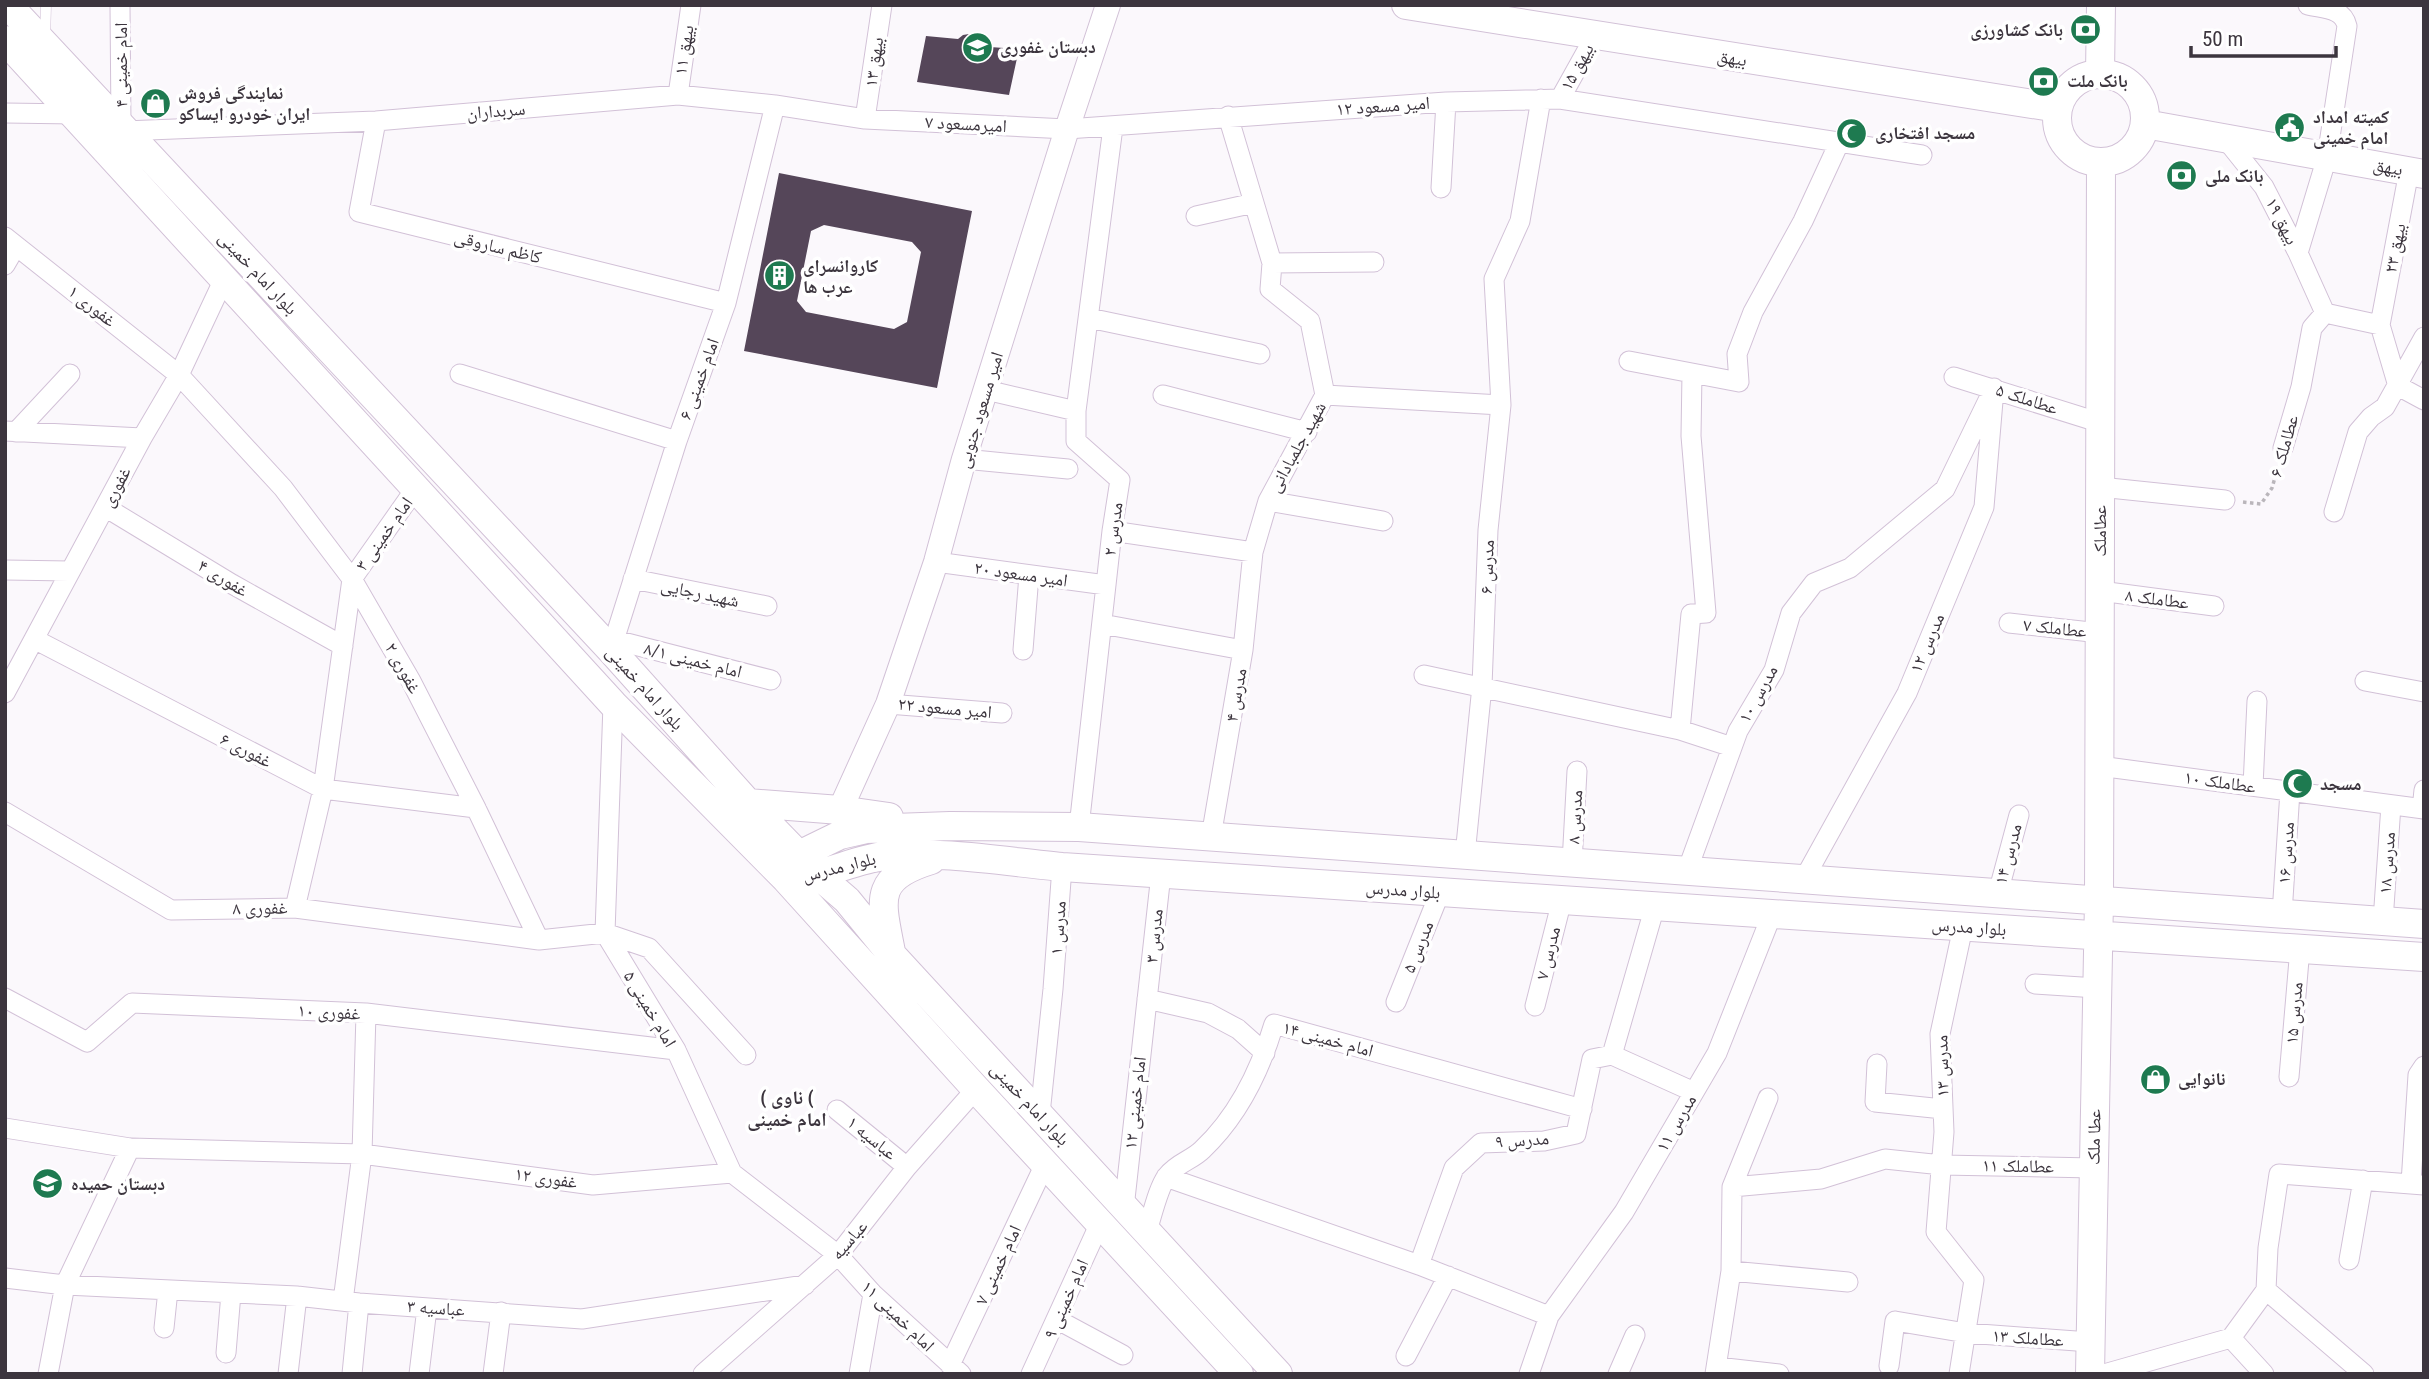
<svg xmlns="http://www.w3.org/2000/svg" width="2429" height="1379" viewBox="0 0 2429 1379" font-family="'Roboto Condensed','Noto Naskh Arabic',sans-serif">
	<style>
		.building { fill: #554659; fill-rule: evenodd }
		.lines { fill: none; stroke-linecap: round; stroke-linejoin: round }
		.service-casing { stroke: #d2c1d7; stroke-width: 11 }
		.minor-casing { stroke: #d2c1d7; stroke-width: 21 }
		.tertiary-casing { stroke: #d2c1d7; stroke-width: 26 }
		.secondary-casing { stroke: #d2c1d7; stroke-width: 30 }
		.path { stroke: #bab6bb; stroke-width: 3.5; stroke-dasharray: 3.5 3.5; stroke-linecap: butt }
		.service { stroke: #fff; stroke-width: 10 }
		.minor { stroke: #fff; stroke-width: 19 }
		.tertiary { stroke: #fff; stroke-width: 24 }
		.secondary { stroke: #fff; stroke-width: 28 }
		.labels { text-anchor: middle; stroke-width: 7; stroke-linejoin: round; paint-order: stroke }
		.poi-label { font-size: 18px; font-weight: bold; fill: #3c353e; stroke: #fff; text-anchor: start }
		.street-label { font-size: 18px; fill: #3c353e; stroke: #fff }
		.neighbourhood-label { font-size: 19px; font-weight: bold; fill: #3c353e; stroke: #fff }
	</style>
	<rect width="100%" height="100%" fill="#fbf8fc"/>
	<path class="building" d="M 969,34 L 988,42 L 990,47 L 1019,49 L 1009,95 L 917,82 L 926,36 L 958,39 L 963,35 Z
		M 779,173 L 972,211 L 937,388 L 744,351 ZM 824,225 L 912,242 L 921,252 L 907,322 L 894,329 L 806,312 L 797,301 L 811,231 Z"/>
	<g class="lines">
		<defs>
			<path id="service" d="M 45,38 L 46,5"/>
			<path id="minor" d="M 120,6 L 121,125
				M 678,95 L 691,5
				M 1560,99 L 1595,36
				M 5,113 L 75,114
				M 865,119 L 882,5
				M 376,121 L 359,212 L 726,303
				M 124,131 L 376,121 L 678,95 L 775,105 L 865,119 L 1067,129 L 1446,102 L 1560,99 L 1922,155
				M 2224,137 L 2264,187 L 2298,253 L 2325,313
				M 1441,188 L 1446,102
				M 1196,216 L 1254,203
				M 5,237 L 179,375 L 283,488 L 352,579 L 411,681 L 476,808 L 539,940 L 605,933 L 649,948 L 746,1055
				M 2298,253 L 2327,157 L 2347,26 C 2343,8 2324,9 2308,5
				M 1272,263 L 1374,262
				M 5,265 L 16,246
				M 2325,313 L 2380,325 L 2398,386 L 2424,400
				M 1089,318 L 1260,354
				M 2380,325 L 2409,171
				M 1629,361 L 1739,382 L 1737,354 L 1753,312 L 1803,221 L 1839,143
				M 460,374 L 677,441
				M 1954,377 L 2101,423
				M 986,390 L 1076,411
				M 1163,395 L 1307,432
				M 1325,395 L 1501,405
				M 5,431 L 142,438
				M 16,432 L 70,374
				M 2283,448 L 2301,387 L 2312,328 L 2325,313
				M 964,459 L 1068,469
				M 2100,487 L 2225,500
				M 1268,501 L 1383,521
				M 105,507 L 232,584 L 343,646
				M 2334,512 L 2358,432 L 2371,417 L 2385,407 L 2424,337
				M 1112,531 L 1253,552
				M 936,562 L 1106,585
				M 5,570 L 69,571
				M 633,579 L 767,606
				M 2100,591 L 2214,606
				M 2009,623 L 2100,633
				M 1102,624 L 1243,650
				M 34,639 L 323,789 L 476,808
				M 615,640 L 771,680
				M 611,650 L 677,441 L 726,303 L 775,105
				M 1023,650 L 1029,575
				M 1424,675 L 1680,730 L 1732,747
				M 2365,681 L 2424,692
				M 5,693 L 142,438 L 179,375 L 224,279
				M 613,704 L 605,933 L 676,1050 L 732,1173 L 838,1255 L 873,1294 L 961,1374
				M 888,704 L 1002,713
				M 1680,730 L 1691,614 L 1706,613 L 1691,436 L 1692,373
				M 2099,766 L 2424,809
				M 2253,786 L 2257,701
				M 2422,809 L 2424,790
				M 5,812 L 171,910 L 295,908 L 539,940
				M 1079,827 L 1112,531 L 1120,480 L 1076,441 L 1076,411 L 1113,127
				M 1211,837 L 1243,650 L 1253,552 L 1268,501 L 1325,395 L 1310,321 L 1270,289 L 1272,263 L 1228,116
				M 1465,855 L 1482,686 L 1488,530 L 1501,405 L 1494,279 L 1520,221 L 1541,99
				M 1572,863 L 1577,771
				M 1687,871 L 1738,731 L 1774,670 L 1791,613 L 1814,583 L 1850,568 L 1945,489 L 1994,388
				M 1804,879 L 1907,693 L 1984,507 L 1993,401
				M 1998,893 L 2019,815
				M 295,908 L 323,789 L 352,579 L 416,488
				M 2282,914 L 2290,791
				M 2383,921 L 2391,805
				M 2035,984 L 2097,988
				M 5,998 L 87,1042 L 132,1003 L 366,1013 L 676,1050
				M 1147,999 L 1208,1013 L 1238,1029 L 1265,1053
				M 1396,1002 L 1440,892
				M 1535,1006 L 1562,900
				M 1612,1055 L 1694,1092
				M 1877,1064 L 1875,1102 L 1943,1109
				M 2289,1077 L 2300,948
				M 837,1110 L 907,1167
				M 1040,1114 L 1053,989 L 1062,867
				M 5,1128 L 130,1148 L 362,1154 L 593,1185 L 732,1173
				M 1166,1177 L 1419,1265 L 1549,1316
				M 2411,1183 L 2418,1075 L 2424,1066
				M 1732,1187 L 1821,1179 L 1885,1159 L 1942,1165 L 2094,1168
				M 1124,1208 L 1161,874
				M 1147,1231 C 1152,1216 1158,1188 1167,1176 C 1177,1163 1192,1160 1202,1150 C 1238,1116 1260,1071 1274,1024 L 1582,1109
				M 2349,1260 L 2363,1180
				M 1419,1265 L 1454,1168 L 1481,1143 L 1544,1141 L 1576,1134 L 1592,1059 L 1612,1055 L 1655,906
				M 1731,1271 L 1848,1282
				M 5,1278 L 65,1285 L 297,1296 L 359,1303 L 582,1319 L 805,1285
				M 2266,1290 L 2268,1248 L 2279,1174 L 2424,1185
				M 343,1301 L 362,1154 L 366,1013
				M 1058,1320 L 1123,1355
				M 164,1328 L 168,1290
				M 2231,1338 L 2266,1290 L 2364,1374
				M 2231,1338 L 2264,1374
				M 226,1353 L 231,1293
				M 1406,1356 L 1448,1276
				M 950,1365 L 1045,1164
				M 1889,1366 L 1895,1321 L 1966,1333 L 2090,1342
				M 1717,1367 L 1779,1374
				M 48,1374 L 65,1285 L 130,1148
				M 288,1374 L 297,1296
				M 352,1374 L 359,1303
				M 419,1374 L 427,1308
				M 493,1374 L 501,1312
				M 703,1374 L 838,1255 L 907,1167 L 976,1089
				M 859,1374 L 873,1294
				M 1031,1374 L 1100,1223
				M 1529,1374 L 1549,1316 L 1624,1212 L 1717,1053 L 1772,914
				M 1618,1374 L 1635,1335
				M 1715,1374 L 1731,1271 L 1732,1187 L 1768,1098
				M 1959,1374 L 1974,1280 L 1936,1232 L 1944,1132 L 1940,1034 L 1963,927
				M 2104,1374 L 2231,1338"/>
			<path id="tertiary" d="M 840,810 L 888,704 L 936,562 L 964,459 L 1067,129 L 1108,5"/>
			<path id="secondary" d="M 8,5 L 611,650 L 748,803 L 818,875 L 847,900 L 891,954 L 1278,1374
				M 1406,5 L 2058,108
				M 5,40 L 613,704 L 786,879 L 976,1089 L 1239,1374
				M 2100,73 L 2101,5
				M2057 118a44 44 0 1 1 88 0a44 44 0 1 1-88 0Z
				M 2145,124 L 2424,174
				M 748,803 L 840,810 L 889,817
				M 791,871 L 799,855 L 840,835 L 866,829 L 950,826 L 1079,827 L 2424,924
				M 803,877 C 831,873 857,859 885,856 C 938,850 1008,862 1062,867 L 2424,957
				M 891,952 C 881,900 872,878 931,860
				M 2090,1374 L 2099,900 L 2101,162"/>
		</defs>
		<use href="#service" class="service-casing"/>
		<use href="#minor" class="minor-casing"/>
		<use href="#tertiary" class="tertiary-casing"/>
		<use href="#secondary" class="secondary-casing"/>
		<path class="path" d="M 2243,502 L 2261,504 L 2272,488 L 2278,467"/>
		<use href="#service" class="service"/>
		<use href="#minor" class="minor"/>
		<use href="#tertiary" class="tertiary"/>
		<use href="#secondary" class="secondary"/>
	</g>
	<defs>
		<symbol id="bank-disc" viewBox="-11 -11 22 22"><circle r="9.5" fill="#1e7a50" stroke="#fff"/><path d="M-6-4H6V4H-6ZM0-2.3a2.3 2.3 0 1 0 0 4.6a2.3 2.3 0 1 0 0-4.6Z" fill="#fff"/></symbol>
		<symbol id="school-disc" viewBox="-11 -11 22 22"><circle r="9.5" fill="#1e7a50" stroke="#fff"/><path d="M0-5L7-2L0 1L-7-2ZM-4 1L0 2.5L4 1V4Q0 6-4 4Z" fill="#fff"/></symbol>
		<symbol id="shop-disc" viewBox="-11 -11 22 22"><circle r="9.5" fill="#1e7a50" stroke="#fff"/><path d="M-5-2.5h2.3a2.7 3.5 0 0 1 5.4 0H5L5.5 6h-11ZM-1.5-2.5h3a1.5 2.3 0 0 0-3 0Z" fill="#fff"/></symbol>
		<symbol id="civic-disc" viewBox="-11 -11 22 22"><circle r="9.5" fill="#1e7a50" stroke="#fff"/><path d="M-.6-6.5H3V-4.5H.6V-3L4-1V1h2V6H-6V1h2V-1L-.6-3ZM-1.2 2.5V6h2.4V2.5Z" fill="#fff"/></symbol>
		<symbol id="mosque-disc" viewBox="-11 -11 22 22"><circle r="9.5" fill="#1e7a50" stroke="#fff"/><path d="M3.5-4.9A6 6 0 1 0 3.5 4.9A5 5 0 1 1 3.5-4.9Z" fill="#fff"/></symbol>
		<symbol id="building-disc" viewBox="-11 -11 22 22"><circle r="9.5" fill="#1e7a50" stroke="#fff"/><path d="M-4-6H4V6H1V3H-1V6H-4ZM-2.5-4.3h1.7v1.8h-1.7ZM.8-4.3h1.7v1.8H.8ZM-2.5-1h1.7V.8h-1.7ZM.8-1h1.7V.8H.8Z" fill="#fff"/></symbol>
	</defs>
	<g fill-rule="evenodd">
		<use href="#bank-disc" x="2068" y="12" width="35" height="35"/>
		<use href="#school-disc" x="960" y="30" width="35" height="35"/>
		<use href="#bank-disc" x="2026" y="64" width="35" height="35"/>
		<use href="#shop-disc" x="138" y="86" width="35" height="35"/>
		<use href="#civic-disc" x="2272" y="110" width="35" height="35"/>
		<use href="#mosque-disc" x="1834" y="116" width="35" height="35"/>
		<use href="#bank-disc" x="2164" y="158" width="35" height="35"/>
		<use href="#building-disc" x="762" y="258" width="35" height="35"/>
		<use href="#mosque-disc" x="2280" y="766" width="35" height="35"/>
		<use href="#shop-disc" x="2138" y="1062" width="35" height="35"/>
		<use href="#school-disc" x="30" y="1166" width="35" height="35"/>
	</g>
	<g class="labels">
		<g class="poi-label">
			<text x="2063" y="36" text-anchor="end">بانک کشاورزی</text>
			<text x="1000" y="53">دبستان غفوری</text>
			<text x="2067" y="87">بانک ملت</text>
			<text x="178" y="99">نمایندگی فروش<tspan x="178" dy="21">ایران خودرو ایساکو</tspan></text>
			<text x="2313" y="123">کمیته امداد<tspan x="2313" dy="21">امام خمینی</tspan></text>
			<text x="1875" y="139">مسجد افتخاری</text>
			<text x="2205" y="182">بانک ملی</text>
			<text x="803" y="272">کاروانسرای<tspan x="803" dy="21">عرب ها</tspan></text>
			<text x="2320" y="790">مسجد</text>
			<text x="2178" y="1085">نانوایی</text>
			<text x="71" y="1190">دبستان حمیده</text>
		</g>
		<g class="street-label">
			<text transform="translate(684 50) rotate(-81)" y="6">بیهق ۱۱</text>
			<text transform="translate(1732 58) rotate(9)" y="6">بیهق</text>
			<text transform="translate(874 62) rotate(-82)" y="6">بیهق ۱۳</text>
			<text transform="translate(121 65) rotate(-90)" y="6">امام خمینی ۴</text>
			<text transform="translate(1577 67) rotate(-61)" y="6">بیهق ۱۵</text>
			<text transform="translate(1383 106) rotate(-4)" y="6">امیر مسعود ۱۲</text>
			<text transform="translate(496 111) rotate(-5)" y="6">سربداران</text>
			<text transform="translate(966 124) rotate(3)" y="6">امیرمسعود ۷</text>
			<text transform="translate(2388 167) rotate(10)" y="6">بیهق</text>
			<text transform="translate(2282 221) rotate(63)" y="6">بیهق ۱۹</text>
			<text transform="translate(498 247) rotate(14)" y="6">کاظم ساروقی</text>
			<text transform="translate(2395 248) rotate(-79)" y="6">بیهق ۲۳</text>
			<text transform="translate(258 273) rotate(47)" y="6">بلوار امام خمینی</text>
			<text transform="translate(92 306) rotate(38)" y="6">غفوری ۱</text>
			<text transform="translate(699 379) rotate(-70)" y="6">امام خمینی ۶</text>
			<text transform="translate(2027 399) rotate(18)" y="6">عطاملک ۵</text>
			<text transform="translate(980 410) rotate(-73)" y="6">امیر مسعود جنوبی</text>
			<text transform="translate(2284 446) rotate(-74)" y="6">عطاملک ۶</text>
			<text transform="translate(1297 447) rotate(-61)" y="6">شهید جلمبادانی</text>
			<text transform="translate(116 487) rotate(-62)" y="6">غفوری</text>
			<text transform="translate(1113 529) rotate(-82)" y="6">مدرس ۲</text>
			<text transform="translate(2100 531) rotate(-90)" y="6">عطاملک</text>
			<text transform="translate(384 534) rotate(-55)" y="6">امام خمینی ۳</text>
			<text transform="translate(1487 567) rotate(-88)" y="6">مدرس ۶</text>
			<text transform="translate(1021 574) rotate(8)" y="6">امیر مسعود ۲۰</text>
			<text transform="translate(223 578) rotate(31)" y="6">غفوری ۴</text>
			<text transform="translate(700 593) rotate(12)" y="6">شهید رجایی</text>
			<text transform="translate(2157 599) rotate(7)" y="6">عطاملک ۸</text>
			<text transform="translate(2055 628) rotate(6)" y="6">عطاملک ۷</text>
			<text transform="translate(1927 643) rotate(-67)" y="6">مدرس ۱۲</text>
			<text transform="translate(693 660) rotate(14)" y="6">امام خمینی ۸/۱</text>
			<text transform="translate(403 668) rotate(61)" y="6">غفوری ۲</text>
			<text transform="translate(645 688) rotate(48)" y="6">بلوار امام خمینی</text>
			<text transform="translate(1758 694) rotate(-61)" y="6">مدرس ۱۰</text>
			<text transform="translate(1236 695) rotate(-80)" y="6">مدرس ۴</text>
			<text transform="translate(945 708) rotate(5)" y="6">امیر مسعود ۲۲</text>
			<text transform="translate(246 750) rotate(27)" y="6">غفوری ۶</text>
			<text transform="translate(2220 782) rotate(8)" y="6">عطاملک ۱۰</text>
			<text transform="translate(1575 817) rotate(-87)" y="6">مدرس ۸</text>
			<text transform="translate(2286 853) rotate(-86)" y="6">مدرس ۱۶</text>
			<text transform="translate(2008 854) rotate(-75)" y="6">مدرس ۱۴</text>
			<text transform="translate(2387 863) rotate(-86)" y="6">مدرس ۱۸</text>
			<text transform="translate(839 867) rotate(-14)" y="6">بلوار مدرس</text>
			<text transform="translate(1403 890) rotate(4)" y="6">بلوار مدرس</text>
			<text transform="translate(260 908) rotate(-1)" y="6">غفوری ۸</text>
			<text transform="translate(1969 927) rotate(4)" y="6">بلوار مدرس</text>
			<text transform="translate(1058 928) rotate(-86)" y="6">مدرس ۱</text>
			<text transform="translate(1154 936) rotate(-84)" y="6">مدرس ۳</text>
			<text transform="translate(1418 947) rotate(-68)" y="6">مدرس ۵</text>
			<text transform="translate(1548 953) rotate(-76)" y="6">مدرس ۷</text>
			<text transform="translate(650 1009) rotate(59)" y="6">امام خمینی ۵</text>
			<text transform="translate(329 1012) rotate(3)" y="6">غفوری ۱۰</text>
			<text transform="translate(2294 1013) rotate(-85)" y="6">مدرس ۱۵</text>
			<text transform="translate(1328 1039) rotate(15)" y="6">امام خمینی ۱۴</text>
			<text transform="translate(1942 1066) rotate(-91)" y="6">مدرس ۱۳</text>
			<text transform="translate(1135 1103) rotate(-84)" y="6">امام خمینی ۱۲</text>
			<text transform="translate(1030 1104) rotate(47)" y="6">بلوار امام خمینی</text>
			<text transform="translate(1676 1123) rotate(-60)" y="6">مدرس ۱۱</text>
			<text transform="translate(2094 1137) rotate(-89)" y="6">عطا ملک</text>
			<text transform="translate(872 1138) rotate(39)" y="6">عباسیه ۱</text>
			<text transform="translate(1522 1140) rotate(-4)" y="6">مدرس ۹</text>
			<text transform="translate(2018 1166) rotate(1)" y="6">عطاملک ۱۱</text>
			<text transform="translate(546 1178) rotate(8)" y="6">غفوری ۱۲</text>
			<text transform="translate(849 1240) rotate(-49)" y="6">عباسیه</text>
			<text transform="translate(998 1265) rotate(-65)" y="6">امام خمینی ۷</text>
			<text transform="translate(1066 1299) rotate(-66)" y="6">امام خمینی ۹</text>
			<text transform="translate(436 1308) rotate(4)" y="6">عباسیه ۳</text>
			<text transform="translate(898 1316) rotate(44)" y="6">امام خمینی ۱۱</text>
			<text transform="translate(2028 1338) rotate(4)" y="6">عطاملک ۱۳</text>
		</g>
		<g class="neighbourhood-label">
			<text x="787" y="1104">( ناوی (<tspan x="787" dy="22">امام خمینی</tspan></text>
		</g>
	</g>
	<rect width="2429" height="1379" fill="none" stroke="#3c353e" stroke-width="14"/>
	<path d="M2191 46v10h145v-10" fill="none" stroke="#3c353e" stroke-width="3.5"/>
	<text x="2202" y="46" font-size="21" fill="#3c353e" stroke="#ffffff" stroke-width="5" paint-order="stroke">50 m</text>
</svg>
